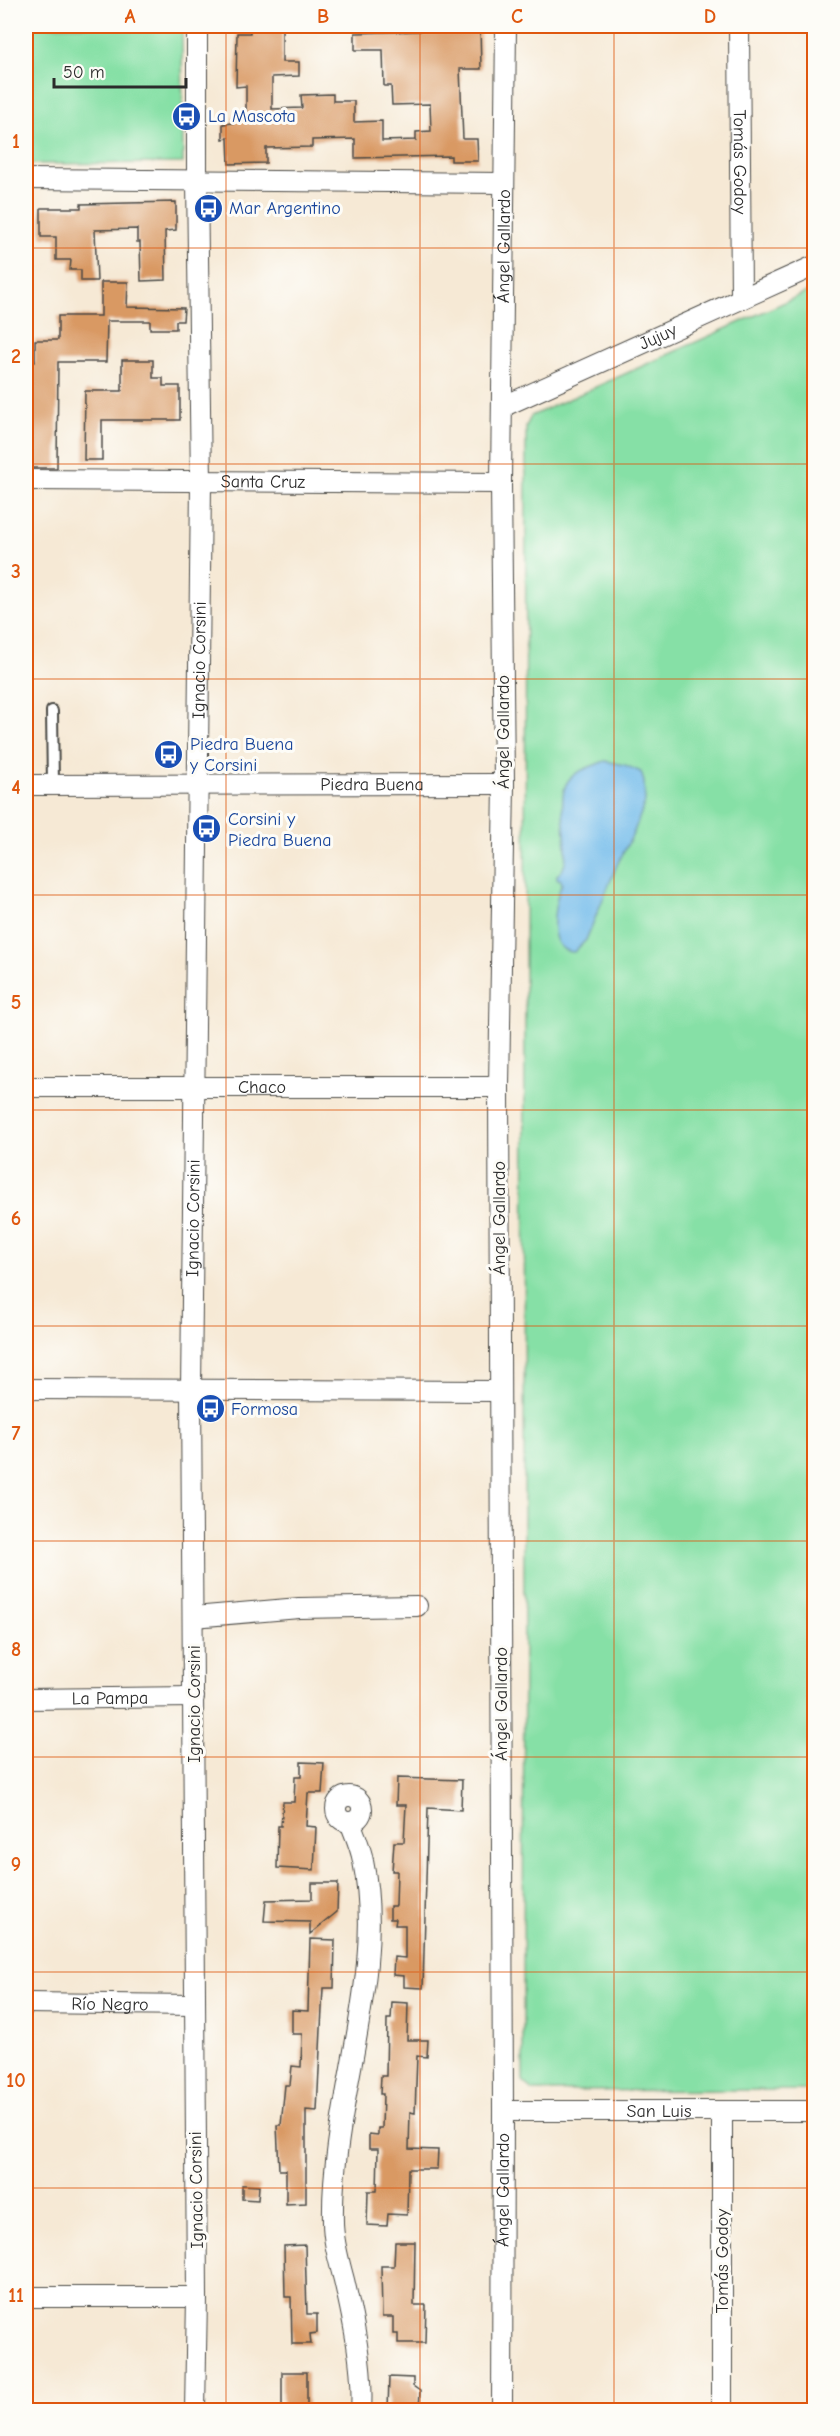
<svg xmlns="http://www.w3.org/2000/svg" width="840" height="2436" viewBox="0 0 840 2436" font-family="'Comic Neue',sans-serif">
	<style>
		.green { fill: #86e0a6; stroke: #588668; stroke-width: 1.5 }
		.water { fill: #73bceb; stroke: #4f748b; stroke-width: 1.5 }
		.building { fill: #d99963 }
		.lines { fill: none; stroke-linecap: round; stroke-linejoin: round }
		.lane-casing { stroke: #494844; stroke-width: 14 }
		.street-casing { stroke: #494844; stroke-width: 22 }
		.lane { stroke: #fff; stroke-width: 10 }
		.street { stroke: #fff; stroke-width: 20 }
		.grid { fill: none; stroke: #df570e; stroke-width: 1.5; stroke-opacity: 0.55 }
		.labels { text-anchor: middle; stroke-width: 6; stroke-linejoin: round; paint-order: stroke }
		.transit-label { font-size: 18px; fill: #164399; stroke: #fdfcf7; text-anchor: start }
		.street-label { font-size: 18px; fill: #2b2b2b; stroke: #fdfcf7 }
		.neatline { fill: none; stroke: #df570e; stroke-width: 2 }
		.grid-label { font-size: 20px; text-anchor: middle; font-weight: bold; fill: #df570e }
	</style>
	<rect width="100%" height="100%" fill="#fdfcf7"/>
	<filter id="ink" filterUnits="userSpaceOnUse"><feTurbulence type="fractalNoise" baseFrequency=".0167" numOctaves="2"/><feDisplacementMap in="SourceGraphic" scale="12" xChannelSelector="R" yChannelSelector="G"/><feConvolveMatrix kernelMatrix="1 2 1 2 8 2 1 2 1" color-interpolation-filters="sRGB"/></filter>
	<filter id="wash" filterUnits="userSpaceOnUse"><feTurbulence type="fractalNoise" baseFrequency=".008" numOctaves="4" result="noise"/><feDisplacementMap in="SourceGraphic" scale="24" xChannelSelector="R" yChannelSelector="G"/><feGaussianBlur stdDeviation="1.35" result="paint"/><feColorMatrix in="noise" values="0 0 0 0 0 0 0 0 0 0 0 0 0 0 0 0 0 1.4 0 .05"/><feComposite in="paint" operator="in"/></filter>
	<g filter="url(#wash)">
		<rect width="100%" height="100%" fill="#f6e9d5"/>
		<path class="green" d="M 26,26 L 182,26 L 183,163 L 26,164 Z
			M 814,289 L 814,2090 L 532,2091 L 523,2081 L 526,427 L 531,416 Z"/>
		<path class="water" d="M 605,761 L 625,765 L 641,772 L 644,782 L 645,802 L 634,832 L 617,865 L 586,940 L 574,952 C 543,951 555,901 562,883 L 560,879 L 557,879 L 557,875 C 579,863 552,802 568,781 C 576,770 593,766 605,761 Z"/>
		<g id="blocks">
			<path class="building" d="M 250,26 L 282,26 L 282,62 L 299,62 L 299,76 L 272,77 L 272,109 L 302,108 L 301,95 L 333,94 L 333,101 L 354,101 L 354,122 L 382,121 L 382,141 L 416,140 L 416,132 L 431,131 L 430,104 L 392,105 L 391,86 L 384,86 L 383,50 L 355,50 L 355,33 L 420,31 L 420,26 L 480,26 L 481,69 L 460,69 L 463,139 L 477,139 L 478,161 L 451,161 L 451,156 L 355,158 L 355,139 L 312,140 L 312,147 L 266,148 L 266,163 L 229,164 L 228,138 L 223,139 L 223,124 L 233,123 L 233,116 L 246,116 L 246,86 L 236,87 L 237,33 L 250,33 Z
				M 176,202 L 176,230 L 165,231 L 166,280 L 141,281 L 140,242 L 137,242 L 137,229 L 95,230 L 97,281 L 81,281 L 81,270 L 70,270 L 71,260 L 56,260 L 56,237 L 41,237 L 41,208 L 81,208 L 81,204 Z
				M 101,282 L 128,282 L 127,307 L 184,308 L 183,321 L 176,321 L 176,329 L 150,329 L 150,321 L 107,321 L 106,362 L 58,362 L 57,468 L 28,468 L 26,417 L 28,416 L 28,362 L 35,362 L 35,340 L 58,340 L 58,316 L 101,316 Z
				M 122,360 L 153,360 L 153,378 L 163,378 L 163,386 L 180,386 L 180,420 L 102,420 L 102,460 L 84,460 L 85,391 L 122,391 Z
				M 301,1762 L 324,1763 L 322,1793 L 308,1793 L 306,1826 L 316,1827 L 314,1870 L 277,1868 L 278,1826 L 281,1826 L 283,1802 L 294,1802 L 295,1777 L 301,1777 Z
				M 397,1778 L 462,1780 L 461,1810 L 428,1808 L 423,1988 L 404,1987 L 404,1976 L 393,1975 L 394,1957 L 405,1958 L 405,1925 L 395,1925 L 396,1919 L 390,1919 L 390,1906 L 396,1906 L 397,1871 L 392,1871 L 394,1842 L 404,1842 L 406,1805 L 396,1805 Z
				M 312,1883 L 338,1883 L 337,1912 L 310,1934 L 310,1922 L 264,1921 L 266,1900 L 312,1899 Z
				M 310,1939 L 335,1940 L 334,1988 L 323,1988 L 317,2111 L 306,2110 L 306,2203 L 286,2204 L 286,2170 L 279,2170 L 277,2125 L 281,2125 L 285,2085 L 290,2085 L 292,2066 L 301,2067 L 302,2034 L 292,2034 L 292,2010 L 308,2011 Z
				M 392,2002 L 408,2003 L 407,2040 L 428,2040 L 427,2057 L 417,2056 L 415,2113 L 410,2112 L 409,2149 L 438,2150 L 437,2169 L 408,2169 L 407,2215 L 388,2214 L 387,2226 L 367,2225 L 368,2191 L 377,2191 L 378,2149 L 369,2149 L 369,2134 L 378,2135 L 378,2128 L 382,2128 L 383,2094 L 380,2094 L 381,2076 L 386,2076 L 387,2019 L 391,2019 Z
				M 242,2185 L 259,2186 L 258,2200 L 242,2199 Z
				M 395,2242 L 415,2242 L 414,2305 L 426,2305 L 425,2343 L 398,2343 L 398,2334 L 393,2334 L 393,2317 L 382,2317 L 381,2266 L 394,2266 Z
				M 305,2245 L 307,2314 L 317,2314 L 317,2333 L 310,2334 L 311,2344 L 292,2344 L 291,2297 L 285,2297 L 284,2246 Z
				M 282,2372 L 307,2372 L 307,2408 L 282,2409 Z
				M 389,2377 L 413,2378 L 413,2386 L 420,2391 L 419,2410 L 388,2410 Z"/>
		</g>
	</g>
	<g filter="url(#ink)">
		<use href="#blocks" fill-opacity="0" stroke="#494844" stroke-width="1.5"/>
		<g class="lines">
			<defs>
				<path id="lane" d="M 52,711 L 53,785"/>
				<g id="street">
					<path id="s1" d="M 739,26 L 741,299"/>
					<path d="M 26,179 L 503,183"/>
					<path id="s2" d="M 502,407 L 814,266"/>
					<path id="s3" d="M 26,480 L 501,483"/>
					<path id="s4" d="M 26,785 L 504,784"/>
					<path id="s5" d="M 26,1087 L 499,1087"/>
					<path d="M 26,1389 L 500,1391"/>
					<path d="M 194,1617 L 299,1608 L 417,1606"/>
					<path id="s6" d="M 26,1699 L 194,1697"/>
					<circle cx="349" cy="1809" r="13"/>
					<path d="M 350,1822 C 355,1835 361,1848 363,1861 C 387,1977 330,2104 333,2222 C 333,2241 339,2261 344,2280 C 353,2319 364,2370 361,2410"/>
					<path id="s7" d="M 26,2003 L 194,2005"/>
					<path id="s8" d="M 503,2111 L 814,2111"/>
					<path d="M 26,2297 L 197,2297"/>
					<path id="s9" d="M 195,2410 L 197,2297 L 191,1390 L 201,483 L 197,180 L 197,26"/>
					<path id="s10" d="M 502,2410 L 503,2111 L 499,1087 L 504,784 L 501,483 L 506,26"/>
					<path d="M 722,2410 L 722,2111"/>
				</g>
			</defs>
			<use href="#lane" class="lane-casing"/>
			<use href="#street" class="street-casing"/>
			<use href="#lane" class="lane"/>
			<use href="#street" class="street"/>
		</g>
	</g>
	<path class="grid" d="M 226,26 L 226,2410M 420,26 L 420,2410M 614,26 L 614,2410M 26,248 L 814,248M 26,464 L 814,464M 26,679 L 814,679M 26,895 L 814,895M 26,1110 L 814,1110M 26,1326 L 814,1326M 26,1541 L 814,1541M 26,1757 L 814,1757M 26,1972 L 814,1972M 26,2188 L 814,2188"/>
	<defs>
		<symbol id="bus-disc" viewBox="-11 -11 22 22"><circle r="9.5" fill="#1a4fb4" stroke="#fdfcf7"/><path d="M-5-6H5V4H4V6H2V4H-2V6H-4V4H-5ZM-3.5-4V0h7V-4ZM-3.5 1.2v1.5H-2V1.2ZM2 1.2v1.5H3.5V1.2Z" fill="#fff"/></symbol>
	</defs>
	<g fill-rule="evenodd">
		<use href="#bus-disc" x="170" y="100" width="33" height="33"/>
		<use href="#bus-disc" x="192" y="192" width="33" height="33"/>
		<use href="#bus-disc" x="152" y="738" width="33" height="33"/>
		<use href="#bus-disc" x="190" y="812" width="33" height="33"/>
		<use href="#bus-disc" x="194" y="1392" width="33" height="33"/>
	</g>
	<g class="labels">
		<g class="transit-label">
			<text x="208" y="122">La Mascota</text>
			<text x="229" y="214">Mar Argentino</text>
			<text x="190" y="750">Piedra Buena<tspan x="190" dy="21">y Corsini</tspan></text>
			<text x="228" y="825">Corsini y<tspan x="228" dy="21">Piedra Buena</tspan></text>
			<text x="231" y="1415">Formosa</text>
		</g>
		<g class="street-label">
			<text dy="6" stroke="none"><textPath href="#s1" startOffset="136">Tomás Godoy</textPath></text>
			<text dy="6" stroke="none"><textPath href="#s10" startOffset="2164">Ángel Gallardo</textPath></text>
			<text dy="6" stroke="none"><textPath href="#s2" startOffset="171">Jujuy</textPath></text>
			<text dy="6" stroke="none"><textPath href="#s3" startOffset="237">Santa Cruz</textPath></text>
			<text dy="6" stroke="none"><textPath href="#s9" startOffset="1750">Ignacio Corsini</textPath></text>
			<text transform="translate(503 732) rotate(-90)" y="6">Ángel Gallardo</text>
			<text dy="6" stroke="none"><textPath href="#s4" startOffset="346">Piedra Buena</textPath></text>
			<text dy="6" stroke="none"><textPath href="#s5" startOffset="236">Chaco</textPath></text>
			<text dy="6" stroke="none"><textPath href="#s9" startOffset="1192">Ignacio Corsini</textPath></text>
			<text transform="translate(499 1218) rotate(-90)" y="6">Ángel Gallardo</text>
			<text dy="6" stroke="none"><textPath href="#s6" startOffset="84">La Pampa</textPath></text>
			<text transform="translate(194 1704) rotate(-90)" y="6">Ignacio Corsini</text>
			<text transform="translate(501 1704) rotate(-90)" y="6">Ángel Gallardo</text>
			<text dy="6" stroke="none"><textPath href="#s7" startOffset="84">Río Negro</textPath></text>
			<text dy="6" stroke="none"><textPath href="#s8" startOffset="156">San Luis</textPath></text>
			<text transform="translate(196 2190) rotate(-91)" y="6">Ignacio Corsini</text>
			<text dy="6" stroke="none"><textPath href="#s10" startOffset="220">Ángel Gallardo</textPath></text>
			<text transform="translate(722 2261) rotate(-90)" y="6">Tomás Godoy</text>
		</g>
	</g>
	<rect width="840" height="2436" fill="none" stroke="#fdfcf7" stroke-width="66"/>
	<path d="M54 78v9h132v-9" fill="none" stroke="#2b2b2b" stroke-width="3"/>
	<text x="63" y="78" font-size="18" fill="#2b2b2b" stroke="#fdfcf7" stroke-width="4.5" paint-order="stroke">50 m</text>
	<rect x="33" y="33" width="774" height="2370" class="neatline"/>
	<g class="grid-label">
		<text x="130" y="23">A</text>
		<text x="323" y="23">B</text>
		<text x="517" y="23">C</text>
		<text x="710" y="23">D</text>
		<text x="16" y="148">1</text>
		<text x="16" y="363">2</text>
		<text x="16" y="578">3</text>
		<text x="16" y="794">4</text>
		<text x="16" y="1009">5</text>
		<text x="16" y="1225">6</text>
		<text x="16" y="1440">7</text>
		<text x="16" y="1656">8</text>
		<text x="16" y="1871">9</text>
		<text x="16" y="2087">10</text>
		<text x="16" y="2302">11</text>
	</g>
</svg>
